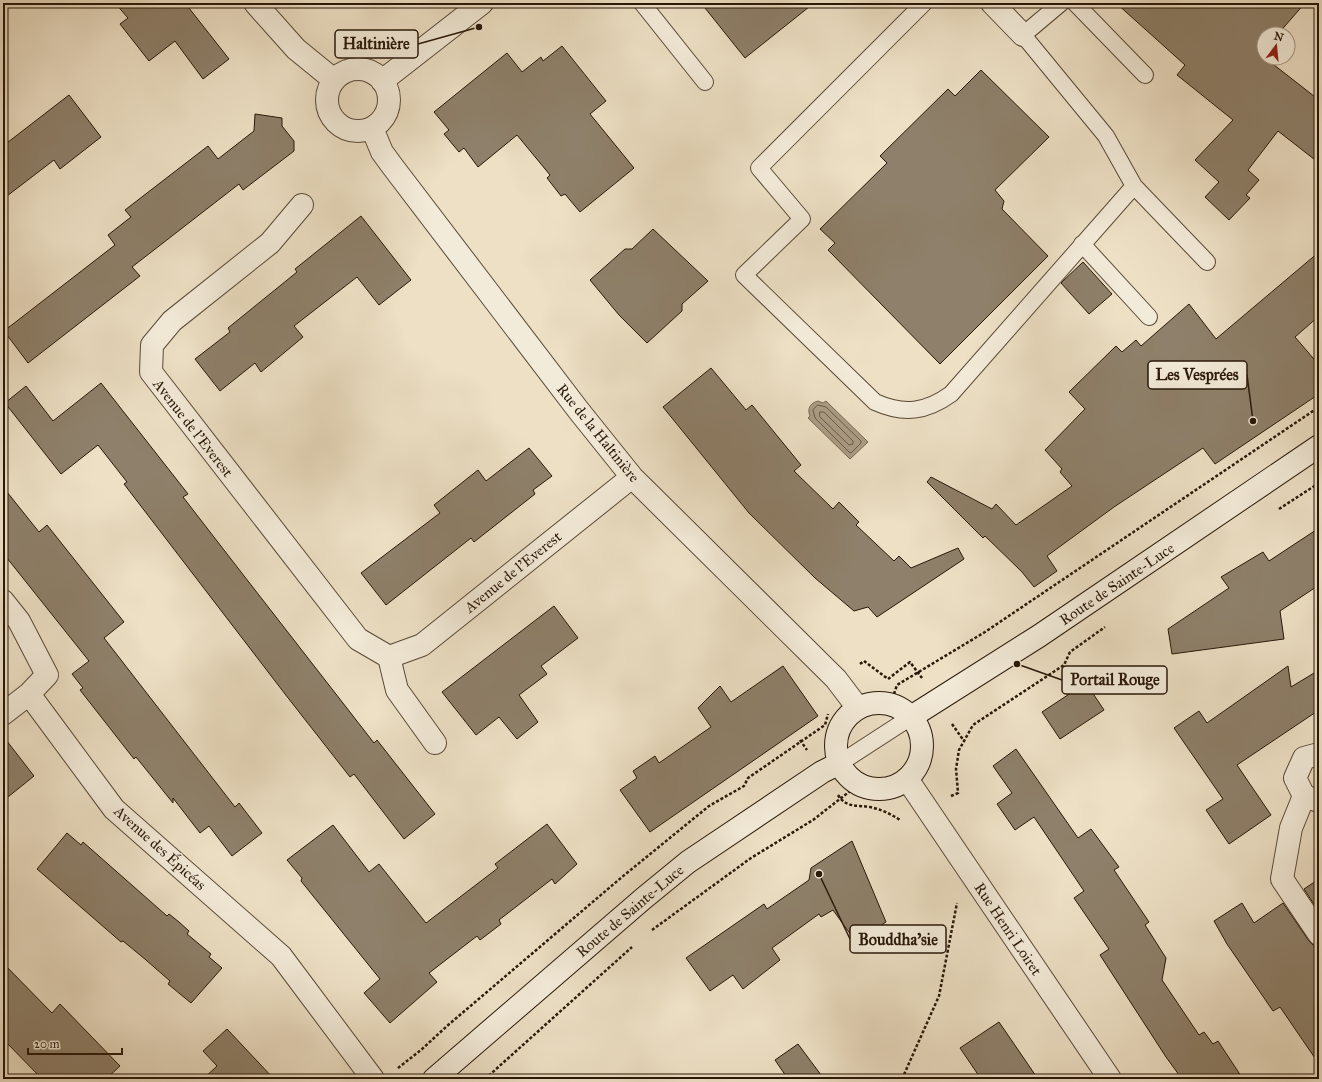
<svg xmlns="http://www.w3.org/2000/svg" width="1322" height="1082" viewBox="0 0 1322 1082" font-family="'IM FELL Great Primer',serif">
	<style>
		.water { fill: #aa9c85; stroke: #766753 }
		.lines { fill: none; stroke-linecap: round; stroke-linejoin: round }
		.shore { stroke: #695a46; stroke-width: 1 }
		.building { fill: #8e806a; stroke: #281708 }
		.lane-casing { stroke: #594937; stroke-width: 18 }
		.street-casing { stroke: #594937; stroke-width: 24 }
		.secondary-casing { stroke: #281708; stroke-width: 24 }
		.path { stroke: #281708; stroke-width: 2.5; stroke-dasharray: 3 2; stroke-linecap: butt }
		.lane { stroke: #f3ebd9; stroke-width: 16 }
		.street { stroke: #f3ebd9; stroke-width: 22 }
		.secondary { stroke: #f3ebd9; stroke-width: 22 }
		.labels { text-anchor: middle; stroke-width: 3; stroke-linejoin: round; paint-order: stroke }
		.street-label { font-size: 15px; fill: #281708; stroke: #f3ebd9 }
		.leader { fill: none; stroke: #281708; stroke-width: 1.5 }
		.callout-dot { fill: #281708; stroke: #f3ebd9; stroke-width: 1.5 }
		.callout { fill: #f3ebd9; stroke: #281708; stroke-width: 1.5 }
		.callout-label { font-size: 16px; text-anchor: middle; font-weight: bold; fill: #281708 }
	</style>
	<rect width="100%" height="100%" fill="#ede0c5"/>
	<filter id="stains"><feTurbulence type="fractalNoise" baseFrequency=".005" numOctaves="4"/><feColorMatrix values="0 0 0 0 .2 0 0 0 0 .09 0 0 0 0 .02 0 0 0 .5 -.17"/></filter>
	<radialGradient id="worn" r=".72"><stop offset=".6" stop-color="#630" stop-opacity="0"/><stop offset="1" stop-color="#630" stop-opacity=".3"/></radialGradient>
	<path class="water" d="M 818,401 L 823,403 L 826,401 L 868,442 L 850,459 L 808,418 L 810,416 C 807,409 810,403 818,401 Z"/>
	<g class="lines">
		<path class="shore" d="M 818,405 L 826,407 L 861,441 L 861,443 L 851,453 L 849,452 L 815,418 L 813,410 Z
			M 820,412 L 824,412 L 853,441 L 853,444 L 849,445 L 820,417 Z"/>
	</g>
	<path class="building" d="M 115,3 L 185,3 L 229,59 L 203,79 L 175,41 L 149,61 L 120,24 L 128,18 Z
		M 701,3 L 814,3 L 745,58 Z
		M 1116,3 L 1305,3 L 1278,34 L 1264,34 L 1264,50 L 1260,54 L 1319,100 L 1319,163 L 1278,131 L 1248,170 L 1259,180 L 1246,195 L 1250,198 L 1229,220 L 1205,197 L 1219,182 L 1195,160 L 1233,120 L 1177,75 L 1185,65 Z
		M 562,46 L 606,101 L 590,114 L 634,168 L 580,212 L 565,194 L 561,196 L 547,178 L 550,175 L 517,135 L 478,167 L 464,148 L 459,152 L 444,134 L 449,130 L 434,112 L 507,53 L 522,72 L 541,57 L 543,61 Z
		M 981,70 L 1049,137 L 995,190 L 1004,201 L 1002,209 L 1048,256 L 940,364 L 828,250 L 835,243 L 820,229 L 887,163 L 880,156 L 948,89 L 955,96 Z
		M 69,95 L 101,137 L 60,169 L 54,160 L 3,199 L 3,146 Z
		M 255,114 L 282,118 L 282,126 L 294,141 L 294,151 L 243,190 L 239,184 L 132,267 L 140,276 L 28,363 L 4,331 L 115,245 L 108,235 L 131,217 L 125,210 L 208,146 L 218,159 L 254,131 Z
		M 361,216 L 411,280 L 379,305 L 357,277 L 294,326 L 303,337 L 261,372 L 255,363 L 220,391 L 195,359 L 230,332 L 228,328 L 297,272 L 295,269 Z
		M 653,229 L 708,281 L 682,304 L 682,311 L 647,343 L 619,315 L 590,280 L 625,249 L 632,249 Z
		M 1319,252 L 1319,316 L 1295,337 L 1319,365 L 1319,394 L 1215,464 L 1203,448 L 1114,507 L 1047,556 L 1057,571 L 1034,587 L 1022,572 L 985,536 L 983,538 L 927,482 L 931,477 L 992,509 L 996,504 L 1016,525 L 1072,486 L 1060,472 L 1062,469 L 1045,450 L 1085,409 L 1069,392 L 1116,346 L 1122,352 L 1136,340 L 1141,346 L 1189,304 L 1216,339 Z
		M 1083,262 L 1112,294 L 1089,314 L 1061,283 Z
		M 711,368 L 746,410 L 752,405 L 801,465 L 794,471 L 833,509 L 839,502 L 859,522 L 856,525 L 894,561 L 899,556 L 911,568 L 958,548 L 964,559 L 877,617 L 868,607 L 854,611 L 815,578 L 749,513 L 663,407 Z
		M 101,383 L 188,494 L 183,497 L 241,572 L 374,743 L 377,740 L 435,814 L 404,839 L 354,774 L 350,777 L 285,694 L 124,484 L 127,482 L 98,445 L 61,474 L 5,403 L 26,386 L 53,421 Z
		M 529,448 L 552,476 L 533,490 L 535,494 L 474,542 L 471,538 L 386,605 L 361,573 L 440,513 L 434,505 L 478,470 L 486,481 Z
		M 3,487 L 39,532 L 47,525 L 124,622 L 104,638 L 235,807 L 239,803 L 262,833 L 232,856 L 209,826 L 200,833 L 173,798 L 173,803 L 136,757 L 134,759 L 80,690 L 83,688 L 72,674 L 89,661 L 3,553 Z
		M 1319,528 L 1319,585 L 1280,611 L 1284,639 L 1172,654 L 1168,629 L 1229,588 L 1221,577 L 1263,552 L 1269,561 Z
		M 554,606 L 578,638 L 541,666 L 547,674 L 519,695 L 538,722 L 517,739 L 499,717 L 476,735 L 442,692 Z
		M 783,666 L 818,716 L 650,832 L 620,790 L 637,778 L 633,771 L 655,756 L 659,763 L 711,727 L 698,708 L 720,686 L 731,702 Z
		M 1288,666 L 1291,687 L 1319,670 L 1319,710 L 1237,765 L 1271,815 L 1229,844 L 1206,810 L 1223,799 L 1174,728 L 1199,711 L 1207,723 Z
		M 1086,683 L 1104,710 L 1060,739 L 1042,712 Z
		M 3,736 L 34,776 L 3,801 Z
		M 1016,749 L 1078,838 L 1091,829 L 1119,867 L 1114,870 L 1149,922 L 1145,925 L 1166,958 L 1162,980 L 1199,1035 L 1204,1032 L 1213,1044 L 1218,1041 L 1243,1079 L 1182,1079 L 1166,1057 L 1100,955 L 1109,949 L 1074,898 L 1084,891 L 1034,817 L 1015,830 L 997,804 L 1012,793 L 993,766 Z
		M 547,824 L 577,864 L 555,884 L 552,879 L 499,920 L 501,924 L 480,940 L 477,936 L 429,973 L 437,982 L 390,1023 L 364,993 L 380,979 L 301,881 L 302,878 L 287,860 L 333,825 L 369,872 L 379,864 L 426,923 L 498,868 L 495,864 Z
		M 67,833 L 81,845 L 83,842 L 167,916 L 169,914 L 179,922 L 189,931 L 187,934 L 211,954 L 209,957 L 222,968 L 191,1003 L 168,984 L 170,981 L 146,960 L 123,941 L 121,942 L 37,869 Z
		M 852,841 L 886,922 L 856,942 L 833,910 L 821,917 L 819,914 L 772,948 L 780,960 L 743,989 L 733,975 L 710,991 L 686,958 L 764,904 L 767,909 L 809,880 L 811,868 Z
		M 1319,879 L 1319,912 L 1304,889 Z
		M 1242,903 L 1254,923 L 1283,903 L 1309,941 L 1313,945 L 1319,946 L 1319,1064 L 1280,1007 L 1273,1011 L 1227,944 L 1214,921 Z
		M 3,963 L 52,1013 L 60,1004 L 120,1066 L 106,1079 L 42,1079 L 3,1039 Z
		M 999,1022 L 1038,1079 L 981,1079 L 960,1048 Z
		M 227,1029 L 274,1079 L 203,1079 L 217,1066 L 203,1051 Z
		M 798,1044 L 824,1079 L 788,1079 L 775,1060 Z"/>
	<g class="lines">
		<defs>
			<path id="lane" d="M 642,3 L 705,82
				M 924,3 L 759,168 L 802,219 L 744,275 L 875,402 C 904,415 926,412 951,394 L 1134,186 L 1207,262
				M 1061,3 L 1023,35 L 1106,136 L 1134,186
				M 1075,3 L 1145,75
				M 1082,244 L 1149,317
				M 840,763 L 911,717"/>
			<path id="street" d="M 255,3 L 296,49 L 334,80
				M 992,3 L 1023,35
				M327 100a31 31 0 1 1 62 0a31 31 0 1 1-62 0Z
				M 382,81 L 482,3
				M 372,128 L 382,152 L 393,167 L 579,411 L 632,477 L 836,679 L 858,708
				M 302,205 L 270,243 L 172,321 L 152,345 L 151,372 L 358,639 L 389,657 L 397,690 L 435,743
				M 3,601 L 19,621 L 47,675 L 29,694 L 114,809 L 281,956 L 373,1079
				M 389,657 L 422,645 L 632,477
				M 3,714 L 29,694
				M 1319,754 L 1304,758 L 1295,778 L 1304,796 L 1319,801
				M 907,779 L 1110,1079
				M 1304,796 L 1291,828 L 1282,879 L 1319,934"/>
			<path id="secondary" d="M836 746a43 43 0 1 1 86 0a43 43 0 1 1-86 0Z
				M 911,717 L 1039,636 L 1319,446
				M 434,1079 L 644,898 L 688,862 L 822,772 L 840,763"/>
		</defs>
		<use href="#lane" class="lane-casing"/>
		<use href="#street" class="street-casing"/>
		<use href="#secondary" class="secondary-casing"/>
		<path class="path" d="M 1279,509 L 1319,483
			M 860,664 L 864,661 L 888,679 L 910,662 L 922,678
			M 894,694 L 897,685 L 985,632 L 1319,407
			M 952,724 L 964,741
			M 800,740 L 807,750
			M 838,795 C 846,808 857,805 870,807 C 880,809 891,814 900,820
			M 951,796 L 958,793 L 956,769 L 959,750 L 973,725 L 1064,665 L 1070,652 L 1105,627
			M 652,930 L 751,858 L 813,820 L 854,788
			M 398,1068 L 421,1050 L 447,1026 L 622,877 L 709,806 L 744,786 L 748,778 L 825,725 L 828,714
			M 485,1079 L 632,947
			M 902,1079 L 939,996 L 957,903"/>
		<use href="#lane" class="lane"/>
		<use href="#street" class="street"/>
		<use href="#secondary" class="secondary"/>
	</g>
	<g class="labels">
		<g class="street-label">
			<text transform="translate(193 428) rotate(52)" y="5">Avenue de l'Everest</text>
			<text transform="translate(598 433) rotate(51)" y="5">Rue de la Haltinière</text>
			<text transform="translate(513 572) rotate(-39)" y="5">Avenue de l'Everest</text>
			<text transform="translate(1117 584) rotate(-34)" y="5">Route de Sainte-Luce</text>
			<text transform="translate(160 848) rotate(42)" y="5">Avenue des Épicéas</text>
			<text transform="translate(630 911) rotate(-40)" y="5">Route de Sainte-Luce</text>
			<text transform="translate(1008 929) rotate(56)" y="5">Rue Henri Loiret</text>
		</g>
	</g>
	<path class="leader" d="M479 27L418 44M1253 421L1247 375M1017 664L1062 680M819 874L850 939"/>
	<g class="callout-dot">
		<circle cx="479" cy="27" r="4"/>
		<circle cx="1253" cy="421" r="4"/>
		<circle cx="1017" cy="664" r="4"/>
		<circle cx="819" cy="874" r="4"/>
	</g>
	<g class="callout">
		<rect x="335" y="30" width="83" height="28" rx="4"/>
		<rect x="1148" y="361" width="99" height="28" rx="4"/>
		<rect x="1062" y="666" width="105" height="28" rx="4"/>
		<rect x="850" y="925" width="96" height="28" rx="4"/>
	</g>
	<g class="callout-label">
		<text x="376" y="49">Haltinière</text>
		<text x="1197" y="380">Les Vesprées</text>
		<text x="1115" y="685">Portail Rouge</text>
		<text x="898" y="945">Bouddha'sie</text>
	</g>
	<rect width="1322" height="1082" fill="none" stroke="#ede0c5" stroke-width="16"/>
	<rect x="4" y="4" width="1314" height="1074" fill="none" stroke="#281708" stroke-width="2"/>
	<rect x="8" y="8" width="1306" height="1066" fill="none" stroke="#281708"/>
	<g transform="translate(1276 46) rotate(16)"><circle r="19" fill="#f3ebd9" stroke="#a29685"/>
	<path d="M0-3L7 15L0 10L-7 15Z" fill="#8f2418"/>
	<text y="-6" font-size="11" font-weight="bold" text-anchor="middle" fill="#281708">N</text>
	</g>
	<path d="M28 1048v6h94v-6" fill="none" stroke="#281708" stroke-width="2"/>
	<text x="34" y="1048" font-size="12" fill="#281708" stroke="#f3ebd9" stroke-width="3" paint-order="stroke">20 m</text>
	<rect width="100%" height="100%" filter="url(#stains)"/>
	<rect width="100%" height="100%" fill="url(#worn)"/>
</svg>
